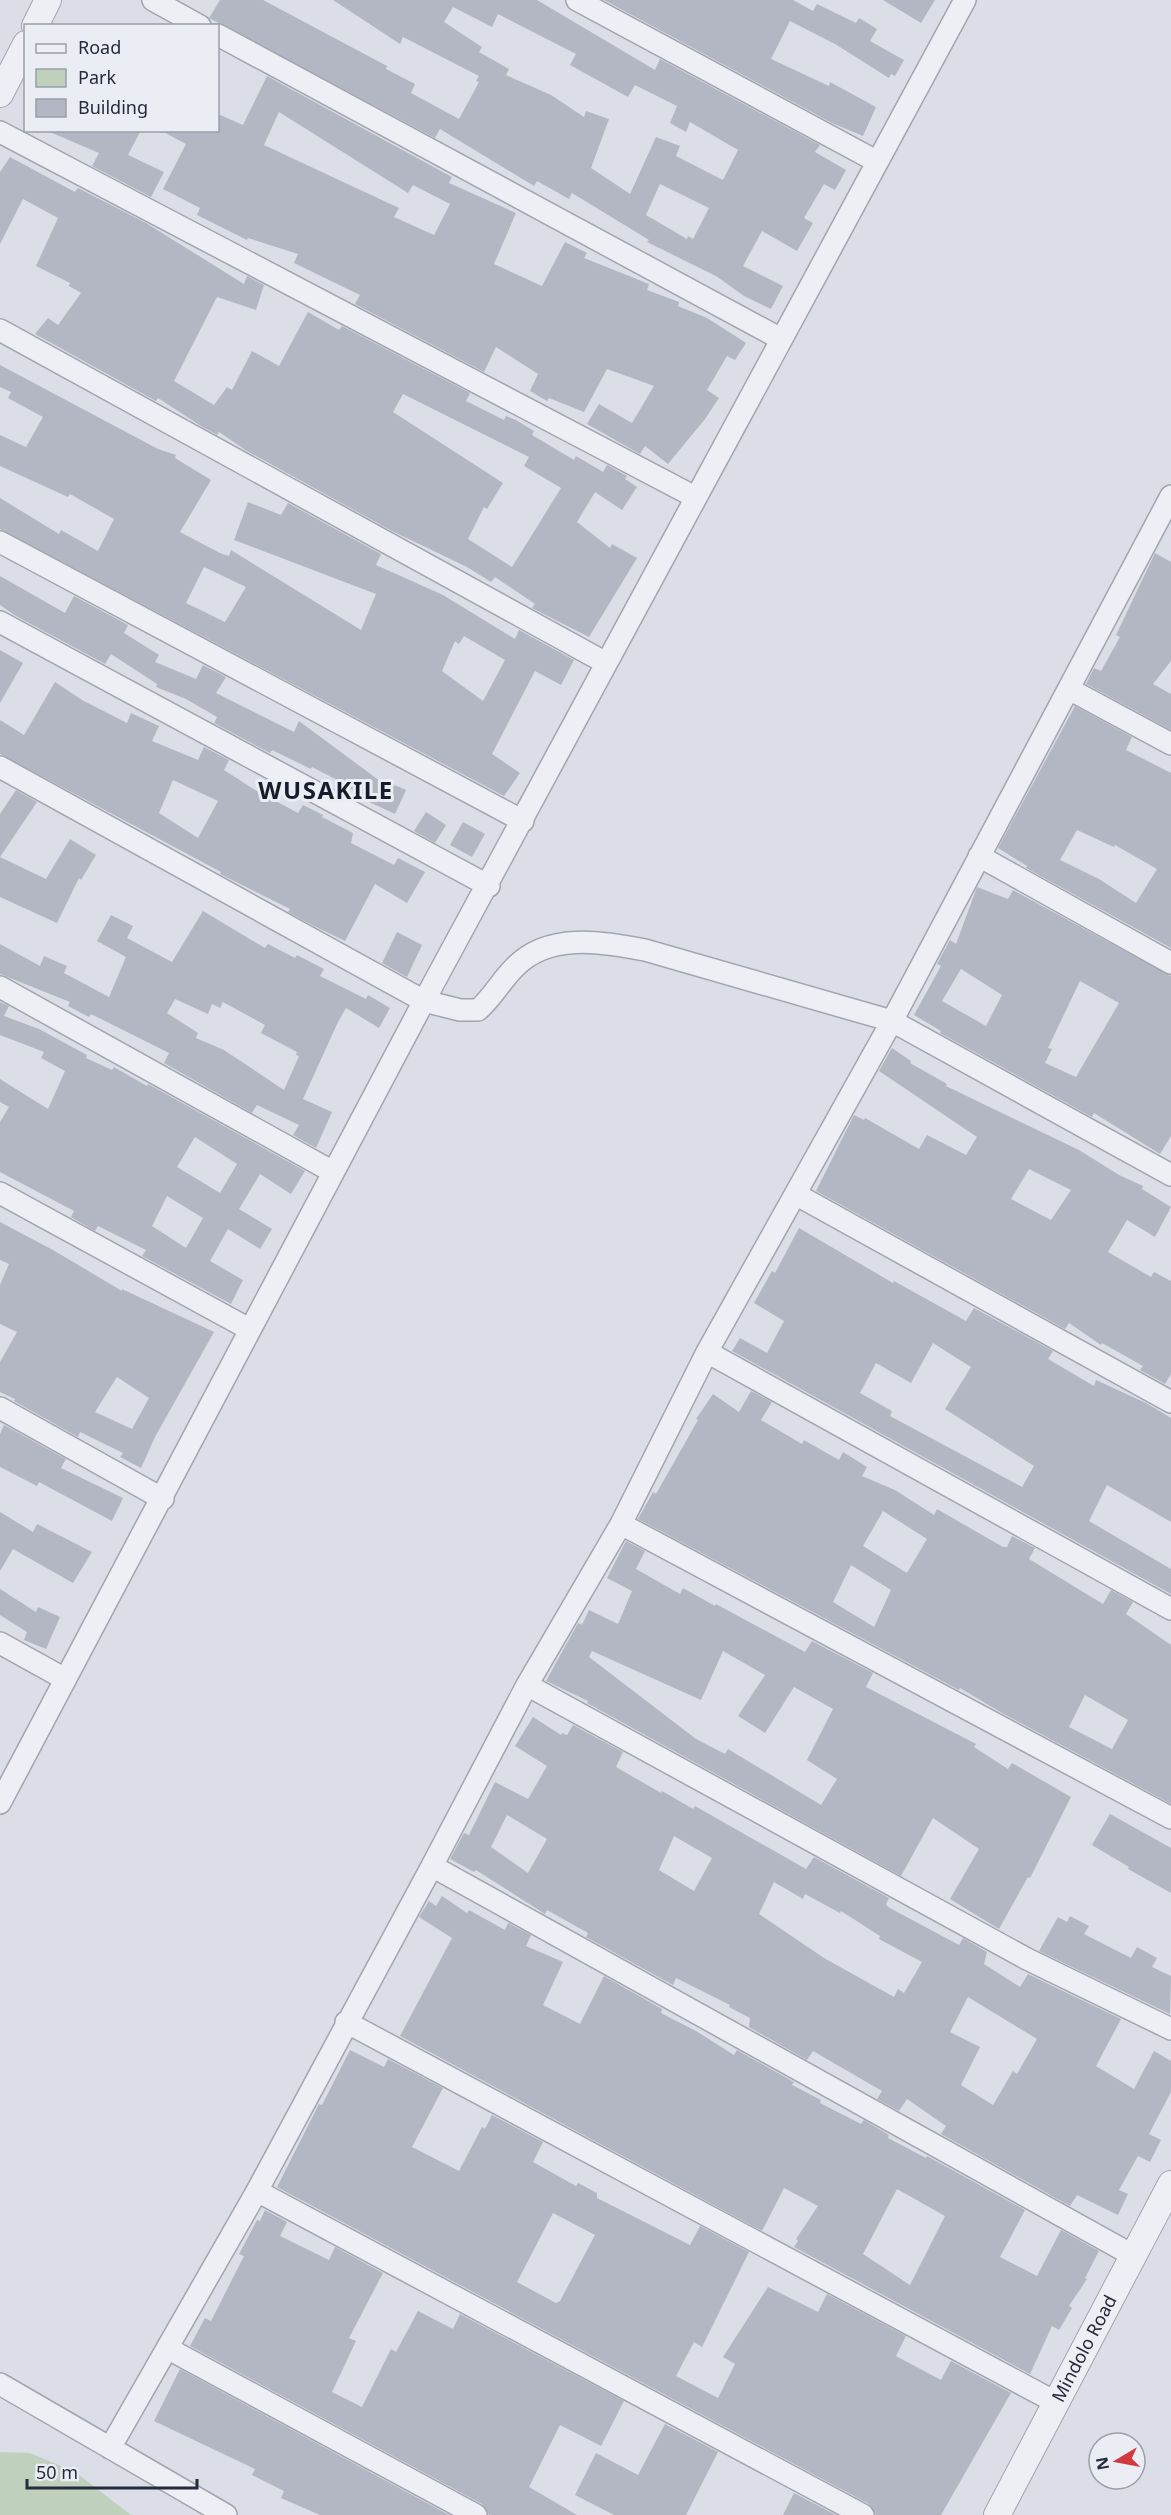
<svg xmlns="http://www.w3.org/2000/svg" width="1171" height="2515" viewBox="0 0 1171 2515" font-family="'Noto Sans',sans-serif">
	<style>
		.green { fill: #bfd0bc }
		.building { fill: #b2b7c3; fill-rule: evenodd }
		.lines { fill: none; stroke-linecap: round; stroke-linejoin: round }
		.minor-casing { stroke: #a1a5b0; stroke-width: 24 }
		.tertiary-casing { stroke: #a1a5b0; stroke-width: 28 }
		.minor { stroke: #eeeff4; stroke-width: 21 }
		.tertiary { stroke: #eeeff4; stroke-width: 26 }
		.labels { text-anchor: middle; stroke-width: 6; stroke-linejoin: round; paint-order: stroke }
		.street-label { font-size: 18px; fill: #252b3c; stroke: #eaedf4 }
		.district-label { font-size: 24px; font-weight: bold; letter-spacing: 1.5px; fill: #171c2d; stroke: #eaedf4 }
	</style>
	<rect width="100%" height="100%" fill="#dbdee6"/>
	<path class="green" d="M 0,2452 L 30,2453 L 75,2472 L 131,2515 L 0,2515 Z"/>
	<path class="building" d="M 220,0 L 263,0 L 387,66 L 386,69 L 415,84 L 411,93 L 459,119 L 479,82 L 476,81 L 479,76 L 403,37 L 400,44 L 333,0 L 537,0 L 655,70 L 660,59 L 820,145 L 815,152 L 846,170 L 835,190 L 824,184 L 804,218 L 813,223 L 797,251 L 762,231 L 743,266 L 783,286 L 771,309 L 744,296 L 716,276 L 647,242 L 649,240 L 572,193 L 569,199 L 537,181 L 534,186 L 440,129 L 435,138 L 217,22 L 209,18 ZM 453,7 L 492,27 L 498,14 L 576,54 L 570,65 L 628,97 L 635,85 L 677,106 L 670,123 L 686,132 L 690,122 L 738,150 L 723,180 L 676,156 L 680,146 L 656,137 L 630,194 L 591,168 L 609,119 L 586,111 L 584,117 L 551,95 L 506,75 L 509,69 L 479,52 L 482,47 L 444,22 ZM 660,184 L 709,208 L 693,239 L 688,236 L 687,239 L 646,215 Z
		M 604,0 L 793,0 L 813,11 L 817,4 L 856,23 L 859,18 L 877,29 L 870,41 L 904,60 L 895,76 L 891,74 L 889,78 L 835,44 L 790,21 L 771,59 L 829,86 L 830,82 L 876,107 L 863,136 L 832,123 Z
		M 883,0 L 935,0 L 921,23 Z
		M 267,76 L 452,177 L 449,183 L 516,213 L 494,264 L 542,286 L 565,242 L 587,253 L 584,258 L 649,284 L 647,290 L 679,302 L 678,306 L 707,318 L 746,343 L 735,360 L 727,356 L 707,390 L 719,398 L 705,419 L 668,464 L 645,446 L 640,454 L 587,424 L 599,404 L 632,423 L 654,386 L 607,369 L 584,412 L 549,398 L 547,401 L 530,391 L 538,374 L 496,347 L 484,372 L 355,304 L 360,295 L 294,263 L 298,254 L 248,238 L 247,240 L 197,215 L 200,208 L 163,189 L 186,144 L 160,130 L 218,130 L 218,114 L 243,125 ZM 279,112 L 408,193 L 413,185 L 450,204 L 434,235 L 394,217 L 399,208 L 264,145 Z
		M 45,130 L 141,130 L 128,155 L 164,172 L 151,197 L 92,166 L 99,153 Z
		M 10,157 L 75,192 L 78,188 L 80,189 L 146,223 L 244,284 L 247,276 L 264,285 L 256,310 L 217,297 L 174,381 L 214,405 L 227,387 L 232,390 L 252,351 L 279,366 L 308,312 L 339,330 L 342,326 L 470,393 L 466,401 L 504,420 L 506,416 L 516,420 L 534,431 L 532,435 L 574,460 L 576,456 L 603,472 L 607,465 L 627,476 L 625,479 L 637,487 L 622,510 L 595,492 L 577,522 L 610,548 L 612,544 L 637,558 L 589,637 L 532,608 L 535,604 L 495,577 L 491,582 L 467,567 L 392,531 L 247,451 L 219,432 L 217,435 L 201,426 L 158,398 L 156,401 L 35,334 L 48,318 L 58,325 L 81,293 L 69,286 L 70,283 L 36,266 L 58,218 L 23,199 L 0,244 L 0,172 ZM 403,394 L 529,457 L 524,466 L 561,488 L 512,567 L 468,539 L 484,507 L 487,509 L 503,483 L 393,412 Z
		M 0,365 L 158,449 L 176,455 L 175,458 L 211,480 L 180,532 L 220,553 L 229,556 L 231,550 L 361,630 L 376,594 L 234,540 L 248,502 L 281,515 L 288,503 L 381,554 L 376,565 L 443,595 L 515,639 L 519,630 L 574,660 L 561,685 L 535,671 L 492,754 L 520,773 L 504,796 L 0,529 L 0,498 L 59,534 L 61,530 L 98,551 L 114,519 L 70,494 L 68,497 L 0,466 L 0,435 L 26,447 L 43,417 L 8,398 L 11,392 L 0,387 ZM 204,567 L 246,587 L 225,622 L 186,603 ZM 464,636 L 505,660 L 483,701 L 442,671 L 455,641 L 459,644 Z
		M 1155,553 L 1171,562 L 1171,661 L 1153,684 L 1171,694 L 1171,730 L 1086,684 L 1094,668 L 1101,671 L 1120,637 L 1116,635 Z
		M 0,576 L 65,613 L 74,596 L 128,625 L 124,633 L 159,655 L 155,662 L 196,679 L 203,665 L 226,677 L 216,693 L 294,732 L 299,721 L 388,787 L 390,783 L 406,790 L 395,814 L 367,801 L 343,783 L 312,767 L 311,769 L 272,750 L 270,753 L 214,723 L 217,717 L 186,699 L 156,687 L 157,684 L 111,654 L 105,664 L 16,616 L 0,605 Z
		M 0,650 L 23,663 L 0,703 Z
		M 55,682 L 82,700 L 127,723 L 131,713 L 159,726 L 152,741 L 198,760 L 204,747 L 229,760 L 224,770 L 255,790 L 298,813 L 303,805 L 323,815 L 322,817 L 353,833 L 351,843 L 394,865 L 398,858 L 425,872 L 407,903 L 375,884 L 345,941 L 314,926 L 288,912 L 290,909 L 220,874 L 221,872 L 0,754 L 0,720 L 24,735 ZM 173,780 L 218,801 L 198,838 L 159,813 Z
		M 1075,706 L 1132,737 L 1126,750 L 1171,773 L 1171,948 L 1026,868 L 1027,866 L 998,848 ZM 1077,830 L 1114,847 L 1115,845 L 1157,869 L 1136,903 L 1099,879 L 1060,860 Z
		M 16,790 L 37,802 L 0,857 L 46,879 L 70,839 L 96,855 L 81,880 L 79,878 L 57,923 L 0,897 L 0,814 Z
		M 426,812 L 446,825 L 435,843 L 414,831 Z
		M 463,822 L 485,834 L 472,857 L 450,845 Z
		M 977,887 L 1008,899 L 1013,890 L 1171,976 L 1171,1136 L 1160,1154 L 1094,1113 L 1092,1117 L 940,1033 L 941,1031 L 914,1015 L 941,966 L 937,964 L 950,940 L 956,944 ZM 961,969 L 1002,995 L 986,1026 L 942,1001 ZM 1080,981 L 1119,1003 L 1076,1077 L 1045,1063 L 1052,1049 L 1048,1048 Z
		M 203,911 L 265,948 L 268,944 L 295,958 L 297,955 L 324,969 L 320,976 L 366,999 L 368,995 L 390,1008 L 379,1028 L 346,1008 L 338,1022 L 303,1099 L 332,1112 L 316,1148 L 293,1135 L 299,1125 L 257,1105 L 252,1113 L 164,1063 L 169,1053 L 91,1014 L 89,1017 L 68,1006 L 70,1002 L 0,974 L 0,944 L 40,966 L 44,956 L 67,966 L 64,973 L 109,997 L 126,957 L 97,941 L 111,915 L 133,926 L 127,938 L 172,962 ZM 175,999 L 208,1014 L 212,1004 L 220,1008 L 223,1002 L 265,1025 L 261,1033 L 297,1052 L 296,1055 L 299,1056 L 284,1090 L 224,1050 L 196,1038 L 198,1033 L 167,1013 Z
		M 397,932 L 422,945 L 407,977 L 382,963 Z
		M 0,1002 L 9,1006 L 4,1016 L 39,1029 L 87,1055 L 86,1058 L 112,1070 L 114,1067 L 147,1086 L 148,1084 L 305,1171 L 291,1194 L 260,1174 L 239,1209 L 272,1229 L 260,1249 L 228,1229 L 210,1261 L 243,1280 L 231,1304 L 142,1256 L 146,1250 L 98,1226 L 95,1231 L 71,1217 L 74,1211 L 0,1172 L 0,1122 L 9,1107 L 0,1102 L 0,1079 L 48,1109 L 65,1071 L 41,1058 L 44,1052 L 0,1035 ZM 195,1137 L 237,1164 L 220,1193 L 177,1167 ZM 167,1196 L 203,1218 L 186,1248 L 152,1226 Z
		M 892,1048 L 911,1061 L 910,1063 L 947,1084 L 946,1086 L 1079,1150 L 1119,1175 L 1143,1186 L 1142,1189 L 1171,1207 L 1155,1237 L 1127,1220 L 1108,1252 L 1151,1277 L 1154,1272 L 1171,1281 L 1171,1374 L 1165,1384 L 1140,1370 L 1143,1366 L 1102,1343 L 1101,1345 L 1069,1323 L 1065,1329 L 816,1191 L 854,1115 L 864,1120 L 865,1118 L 919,1149 L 927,1135 L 966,1155 L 977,1137 L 879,1071 ZM 1029,1169 L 1071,1190 L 1051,1220 L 1011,1199 Z
		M 0,1222 L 53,1250 L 122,1291 L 122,1289 L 214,1332 L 155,1437 L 141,1468 L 120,1457 L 123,1453 L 80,1432 L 78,1437 L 14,1401 L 15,1399 L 0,1392 L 0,1362 L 17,1332 L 0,1324 L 0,1285 L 9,1264 L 0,1260 ZM 117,1377 L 149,1398 L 132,1429 L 95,1412 Z
		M 799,1228 L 893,1283 L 894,1281 L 966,1321 L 974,1308 L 1053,1351 L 1048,1359 L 1094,1386 L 1096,1380 L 1146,1403 L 1171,1418 L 1171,1522 L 1107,1485 L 1089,1521 L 1171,1569 L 1171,1594 L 732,1351 L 740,1338 L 767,1353 L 784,1321 L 754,1303 L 772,1271 L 775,1273 ZM 933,1343 L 971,1367 L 945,1409 L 1034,1466 L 1022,1487 L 890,1416 L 892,1411 L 860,1393 L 876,1363 L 911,1383 Z
		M 751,1391 L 772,1402 L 761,1420 L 802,1444 L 804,1440 L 839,1460 L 843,1452 L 867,1467 L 862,1476 L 895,1490 L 934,1515 L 937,1509 L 1003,1547 L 1007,1547 L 1012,1536 L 1035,1548 L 1029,1559 L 1103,1604 L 1111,1590 L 1133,1602 L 1126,1614 L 1171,1645 L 1171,1804 L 1002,1713 L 960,1688 L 959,1690 L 638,1519 L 653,1492 L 656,1494 L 698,1420 L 696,1419 L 713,1394 L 739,1412 ZM 883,1511 L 927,1539 L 907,1573 L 863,1546 ZM 851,1565 L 891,1590 L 874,1627 L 833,1602 ZM 1085,1695 L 1128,1720 L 1112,1749 L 1069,1727 Z
		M 4,1425 L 66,1459 L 61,1468 L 123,1498 L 112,1521 L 39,1482 L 37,1486 L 0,1467 L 0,1434 Z
		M 0,1512 L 33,1532 L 37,1524 L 92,1552 L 73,1583 L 13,1549 L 0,1571 Z
		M 626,1541 L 645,1551 L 636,1569 L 680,1594 L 683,1588 L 715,1606 L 716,1604 L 805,1652 L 812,1641 L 873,1673 L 866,1687 L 976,1744 L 974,1747 L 1008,1769 L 1012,1763 L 1071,1797 L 1030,1878 L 1028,1877 L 999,1929 L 950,1899 L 979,1849 L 933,1818 L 901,1876 L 587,1703 L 588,1701 L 546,1681 L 578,1623 L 582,1625 L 589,1610 L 618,1624 L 632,1591 L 607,1578 ZM 592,1651 L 701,1700 L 723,1651 L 765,1675 L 738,1716 L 765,1733 L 794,1687 L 833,1709 L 807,1760 L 837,1779 L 821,1805 L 728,1749 L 725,1754 L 696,1739 L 589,1657 Z
		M 0,1589 L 36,1612 L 38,1607 L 60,1617 L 46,1649 L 24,1640 L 27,1632 L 0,1615 Z
		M 533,1717 L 561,1735 L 562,1733 L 567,1735 L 573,1725 L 623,1752 L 616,1767 L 661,1793 L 662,1791 L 693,1809 L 695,1806 L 806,1869 L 814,1857 L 889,1898 L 886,1904 L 888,1907 L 959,1945 L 963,1938 L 987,1952 L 984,1964 L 1020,1987 L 1028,1974 L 1121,2019 L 1096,2066 L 1134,2089 L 1154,2051 L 1171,2061 L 1171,2092 L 1149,2134 L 1161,2140 L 1150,2162 L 1138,2156 L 1119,2190 L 1128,2194 L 1118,2215 L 1077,2195 L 1070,2206 L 941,2134 L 946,2126 L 907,2099 L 899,2111 L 877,2099 L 882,2091 L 813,2051 L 807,2060 L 749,2027 L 750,2018 L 729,2007 L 730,2005 L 676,1978 L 673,1985 L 586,1937 L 588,1933 L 547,1910 L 545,1914 L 476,1870 L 474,1872 L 450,1859 L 464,1833 L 469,1835 L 495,1782 L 528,1799 L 547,1766 L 515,1746 ZM 507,1815 L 547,1839 L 528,1873 L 491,1847 ZM 674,1836 L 712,1858 L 694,1891 L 659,1870 ZM 774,1882 L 803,1899 L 805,1894 L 840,1913 L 841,1911 L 880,1936 L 879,1939 L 922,1962 L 904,1993 L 898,1989 L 894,1997 L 824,1958 L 759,1914 ZM 968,1997 L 1037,2039 L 1017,2074 L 1013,2071 L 993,2105 L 961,2085 L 980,2047 L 950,2032 Z
		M 1110,1814 L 1171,1848 L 1171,1893 L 1128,1869 L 1129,1867 L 1092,1845 Z
		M 442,1896 L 467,1913 L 469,1910 L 505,1930 L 508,1923 L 531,1935 L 526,1946 L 563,1962 L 543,2005 L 580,2024 L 604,1976 L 662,2009 L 661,2013 L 696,2031 L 734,2055 L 737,2050 L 794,2082 L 792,2085 L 821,2100 L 820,2103 L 861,2124 L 864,2120 L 889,2135 L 888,2138 L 926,2158 L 927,2156 L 1025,2210 L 1000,2257 L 1037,2276 L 1061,2230 L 1099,2251 L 1085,2278 L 1087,2279 L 1069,2306 L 1072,2308 L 1059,2330 L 1052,2326 L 1030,2374 L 794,2247 L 798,2241 L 796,2239 L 818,2206 L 784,2188 L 762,2231 L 400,2036 L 452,1938 L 419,1917 L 429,1901 L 436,1906 ZM 897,2189 L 945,2216 L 910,2285 L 863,2254 Z
		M 1070,1916 L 1089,1926 L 1084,1934 L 1131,1958 L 1137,1947 L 1157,1958 L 1152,1967 L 1171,1976 L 1170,2014 L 1039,1951 L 1058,1917 L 1067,1922 Z
		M 350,2050 L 384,2067 L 388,2059 L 443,2088 L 412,2147 L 459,2171 L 482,2127 L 485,2129 L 492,2115 L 543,2142 L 533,2162 L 576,2186 L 578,2183 L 597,2193 L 597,2198 L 690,2245 L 700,2226 L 749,2252 L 702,2347 L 694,2342 L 676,2376 L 718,2398 L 735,2364 L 723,2357 L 768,2287 L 818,2312 L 827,2294 L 906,2336 L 896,2356 L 941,2380 L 951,2361 L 1011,2393 L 941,2515 L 876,2515 L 869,2504 L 277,2187 L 319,2104 L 322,2105 ZM 553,2213 L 595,2235 L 560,2301 L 556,2303 L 517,2282 Z
		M 265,2210 L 287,2222 L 280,2236 L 329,2260 L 335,2247 L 383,2273 L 349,2338 L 356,2341 L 332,2392 L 362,2407 L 391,2349 L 396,2352 L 418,2311 L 453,2329 L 460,2314 L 624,2401 L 601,2446 L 560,2425 L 529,2487 L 577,2515 L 489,2515 L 482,2504 L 190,2346 L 205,2318 L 211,2321 L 244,2256 L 239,2254 L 257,2220 L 260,2221 Z
		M 180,2369 L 449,2515 L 320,2515 L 281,2498 L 284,2491 L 252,2475 L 255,2469 L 154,2421 Z
		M 665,2424 L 718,2452 L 686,2515 L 614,2515 L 575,2495 L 596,2453 L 638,2475 Z
		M 794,2493 L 836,2515 L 783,2515 Z"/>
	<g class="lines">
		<defs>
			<path id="minor" d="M 153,0 L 200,26
				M 577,0 L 876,161
				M 218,35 L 781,339
				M 0,132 L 695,497
				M 0,330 L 606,663
				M 0,542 L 523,821
				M 0,622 L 489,886
				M 1069,689 L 1171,744
				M 0,767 L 424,1001 L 460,1010 L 478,1010 C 492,998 501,981 514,968 C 548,932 601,942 645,950 L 892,1021 L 1171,1175
				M 979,856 L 1171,963
				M 0,987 L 333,1172
				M 0,1193 L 249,1329
				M 797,1195 L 1171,1402
				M 707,1352 L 1171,1609
				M 0,1408 L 163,1499
				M 621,1524 L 1171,1818
				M 0,1643 L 65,1679
				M 527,1685 L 1027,1959 L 1171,2029
				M 0,1803 L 424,1001 L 965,0
				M 432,1866 L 527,1685 L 621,1524 L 707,1352 L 892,1021 L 1171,496
				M 346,2022 L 1057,2403
				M 257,2191 L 863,2515
				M 167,2348 L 476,2515
				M 0,2384 L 226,2515
				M 110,2448 L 257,2191 L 432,1866 L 1134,2256"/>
			<g id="tertiary">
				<path d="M 35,26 L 48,0"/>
				<path d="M 0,94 L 26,44"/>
				<path id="s1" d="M 997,2515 L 1171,2184"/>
			</g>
		</defs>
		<use href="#minor" class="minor-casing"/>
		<use href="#tertiary" class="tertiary-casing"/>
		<use href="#minor" class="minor"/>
		<use href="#tertiary" class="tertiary"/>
	</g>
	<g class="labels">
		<g class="street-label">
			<text dy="6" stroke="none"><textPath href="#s1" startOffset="188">Mindolo Road</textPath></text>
		</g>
		<g class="district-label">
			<text x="326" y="799">WUSAKILE</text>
		</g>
	</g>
	<rect x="24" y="24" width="195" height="108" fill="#eaedf4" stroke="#9b9faa" stroke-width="1.5"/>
	<rect x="36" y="44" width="30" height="9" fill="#eeeff4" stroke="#9b9faa" stroke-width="1.5"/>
	<text x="78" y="54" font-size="18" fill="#252b3c">Road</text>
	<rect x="36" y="69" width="30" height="18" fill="#bfd0bc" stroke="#9b9faa" stroke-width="1.5"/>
	<text x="78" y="84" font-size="18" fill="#252b3c">Park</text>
	<rect x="36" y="99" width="30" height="18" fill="#b2b7c3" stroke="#9b9faa" stroke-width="1.5"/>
	<text x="78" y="114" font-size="18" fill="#252b3c">Building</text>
	<g transform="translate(1117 2461) rotate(260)"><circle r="28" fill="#eaedf4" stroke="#9b9faa" stroke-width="1.5"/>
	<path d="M0-4.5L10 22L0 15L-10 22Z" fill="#d13a3f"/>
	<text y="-9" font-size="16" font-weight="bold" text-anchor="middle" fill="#252b3c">N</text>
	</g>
	<path d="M27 2479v9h170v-9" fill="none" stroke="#252b3c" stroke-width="3"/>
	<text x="36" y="2479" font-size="18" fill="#252b3c" stroke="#eaedf4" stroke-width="4.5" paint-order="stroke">50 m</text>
</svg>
